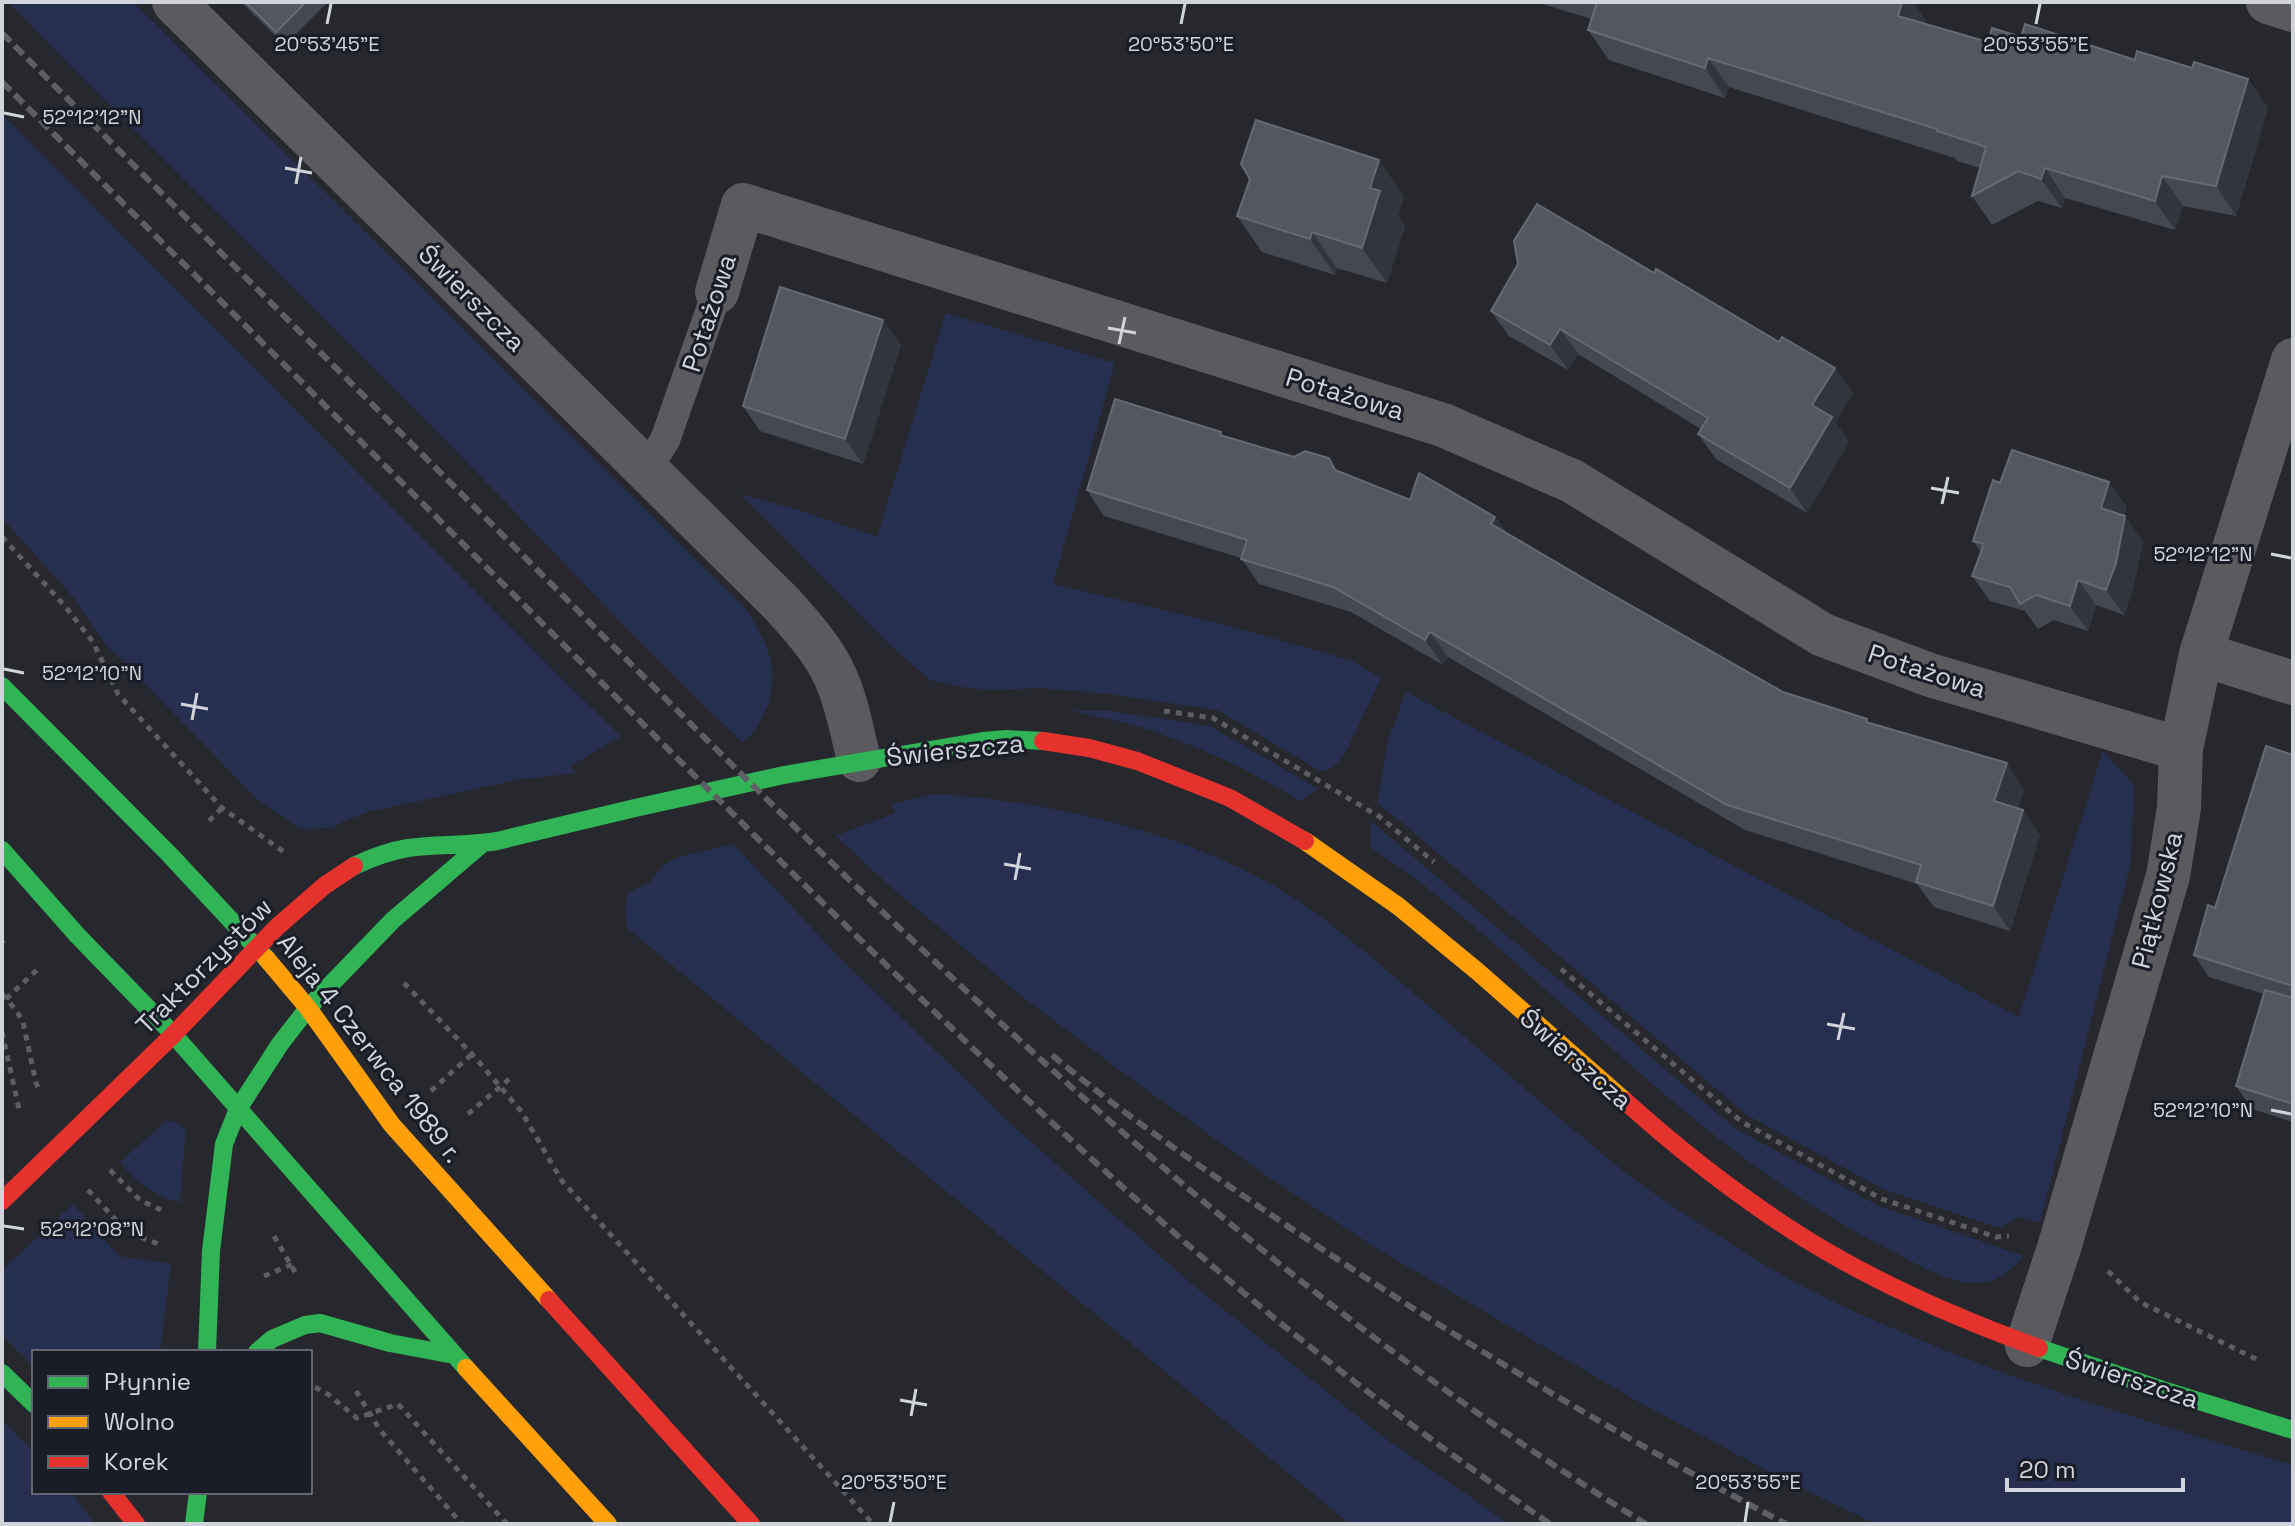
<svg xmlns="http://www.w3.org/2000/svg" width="2295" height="1526" viewBox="0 0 2295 1526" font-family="'Space Grotesk',sans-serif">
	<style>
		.green { fill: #262f4f }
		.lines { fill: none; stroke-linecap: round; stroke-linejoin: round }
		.path { stroke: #5d5e62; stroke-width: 5; stroke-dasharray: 6 6; stroke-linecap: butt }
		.lane { stroke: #5b5b5f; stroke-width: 30 }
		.street { stroke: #5b5b5f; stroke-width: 44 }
		.fast { stroke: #30b455; stroke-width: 18 }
		.slow { stroke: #ff9f0a; stroke-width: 18 }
		.jam { stroke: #e5322d; stroke-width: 18 }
		.rail { stroke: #5e5f63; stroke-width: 6; stroke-dasharray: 12 6; stroke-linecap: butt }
		.wall { fill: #454853 }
		.shaded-wall { fill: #32353e }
		.building { fill: #545762; stroke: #676a75; stroke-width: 2 }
		.ticks { fill: none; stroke: #d1d4db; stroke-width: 3 }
		.labels { text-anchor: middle; stroke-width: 6; stroke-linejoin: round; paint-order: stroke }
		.street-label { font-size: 26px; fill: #d1d4db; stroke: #1a1d28 }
		.ticks-label { font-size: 20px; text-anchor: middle; fill: #d1d4db; stroke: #1a1d28; stroke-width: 6; stroke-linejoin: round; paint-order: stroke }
	</style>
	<rect width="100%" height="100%" fill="#26282e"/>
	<path class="green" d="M 8,2 L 133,2 L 746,609 C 769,646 784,675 762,718 C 757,728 752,736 742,742 C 643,649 552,549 457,452 C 308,301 156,154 8,2 Z
		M 2,114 L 572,689 L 621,736 L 570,766 L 577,773 L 522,779 L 368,812 L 340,823 L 334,828 L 300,829 L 256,798 L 116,654 L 107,647 L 73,597 L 2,518 Z
		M 946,313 L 1115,363 L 1053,584 L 1222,624 L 1350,660 L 1381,678 L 1345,754 L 1335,766 L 1322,772 L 1217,710 L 1108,694 L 1040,688 L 992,690 L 961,687 L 930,680 L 890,645 L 740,494 L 795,509 L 877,537 Z
		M 1406,692 L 2019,1017 L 2103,751 L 2134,785 L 2131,862 L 2040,1223 L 2019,1217 L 2000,1228 L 1885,1190 L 1747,1115 L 1400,821 L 1377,803 L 1388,741 Z
		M 1072,711 L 1110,711 L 1210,726 L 1318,789 L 1300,801 C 1256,774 1210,751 1161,734 C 1133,723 1102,718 1072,711 Z
		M 936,794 C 1048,801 1179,831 1276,887 C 1308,905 1336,929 1364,951 C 1395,978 1427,1004 1458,1031 C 1507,1073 1556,1116 1606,1157 C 1651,1194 1703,1226 1752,1257 C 1796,1285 1843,1307 1890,1327 C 2020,1385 2157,1424 2293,1465 L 2293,1524 L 1876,1524 L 1791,1483 L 1637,1401 L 1376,1248 L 1260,1171 L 1122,1072 L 1018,993 L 892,888 L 836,836 L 895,813 L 891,804 Z
		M 1371,821 L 1736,1129 L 1879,1206 L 2024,1256 C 2010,1272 1995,1284 1973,1283 C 1942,1281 1916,1263 1890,1250 C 1714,1161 1580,1011 1429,889 C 1410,874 1390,861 1370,847 Z
		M 733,844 L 839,957 L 1012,1125 L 1194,1286 L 1385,1438 L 1509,1524 L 1350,1524 L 627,928 L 625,906 L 629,892 L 650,882 L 663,865 L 678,857 Z
		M 167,1120 L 178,1123 L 186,1130 L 180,1202 C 157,1197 135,1182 120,1162 Z
		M 73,1204 L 119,1256 L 171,1264 L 160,1352 L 34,1352 L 34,1367 L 2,1335 L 2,1270 Z
		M 2,1420 L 34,1453 L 34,1492 L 71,1492 L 95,1524 L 2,1524 Z"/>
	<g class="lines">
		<path class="path" d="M 2,537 L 64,605 L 93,642 L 118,694 L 222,808 L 284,852
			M 1164,711 L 1213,718 L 1380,817 L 1434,862
			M 209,821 L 222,808
			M 2,942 L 4,940
			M 1561,969 L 1742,1122 L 1882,1199 L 1996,1237 L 2009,1236
			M 404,983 L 472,1054 L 521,1111 L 562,1181 L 873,1524
			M 2,994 L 16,1010 L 23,1022 L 36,1083 L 40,1091
			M 6,999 L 38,969
			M 2,1032 L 19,1109
			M 431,1091 L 472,1054
			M 468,1114 L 513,1076
			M 110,1170 L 140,1200 L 161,1210
			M 88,1190 L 127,1232 L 161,1245
			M 274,1236 L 295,1272
			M 2108,1271 L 2140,1302 L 2260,1361
			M 264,1276 L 293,1264
			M 315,1387 L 329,1395 L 357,1418 L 398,1404 L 507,1524
			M 356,1391 L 380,1430 L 462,1524"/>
		<path class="lane" d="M 646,470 L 665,440 L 717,292"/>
		<path class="street" d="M 174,2 L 783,605 C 802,627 823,649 835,676 C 847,702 852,732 859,760
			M 2268,2 L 2293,10
			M 717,292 L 743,205 L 1443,425 L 1572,481 L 1823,635 L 1930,675 L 2181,749
			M 2201,654 L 2293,683
			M 2027,1345 L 2059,1248 L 2168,876 L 2179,808 L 2181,749 L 2201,654 L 2293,360"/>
		<path class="fast" d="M 2,686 L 169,854 L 266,958
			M 2,850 L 77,935 L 173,1034 L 466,1368
			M 354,866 C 371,858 389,851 408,848 C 438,844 467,846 497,841 L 635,808 L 784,775 L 983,741 L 1006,739 L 1043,741
			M 2039,1348 L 2163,1390 L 2293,1430
			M 207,1352 L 211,1251 L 224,1144 L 238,1109 L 280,1044 L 308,1008 L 393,920 L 482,844
			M 257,1352 L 272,1339 L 305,1325 L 320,1323 L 390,1343 L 454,1355
			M 2,1373 L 34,1404
			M 194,1524 L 198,1492"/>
		<path class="slow" d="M 1305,841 L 1398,906 L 1477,971 L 1625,1101
			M 266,958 L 308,1008 L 392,1125 L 549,1300
			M 466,1368 L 608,1524"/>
		<path class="jam" d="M 1043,741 L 1089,748 L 1137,761 L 1230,798 L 1305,841
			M 1625,1101 C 1676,1147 1732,1191 1790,1229 C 1867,1279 1953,1317 2039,1348
			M 2,1201 L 173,1035 L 277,927 L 324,886 L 354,866
			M 549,1300 L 751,1524
			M 111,1492 L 136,1524"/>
		<path class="rail" d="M 2,33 C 212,244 423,455 633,666 C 946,980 1267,1291 1646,1524
			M 2,82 C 210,290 418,499 626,707 C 827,908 1027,1109 1244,1293 C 1342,1375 1445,1451 1550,1524
			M 1052,1055 C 1120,1112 1194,1162 1267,1212 C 1434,1326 1607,1430 1786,1524"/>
	</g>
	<path class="wall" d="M 241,2 L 328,2 L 285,45 Z
		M 1536,2 L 1913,2 L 1926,21 L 1925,24 L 1988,42 L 2021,37 L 2135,60 L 2192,68 L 2248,79 L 2268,108 L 2236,216 L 2183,206 L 2175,230 L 2065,198 L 2062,208 L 2038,201 L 1992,225 L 1972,196 L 1980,168 L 1957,161 L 1955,158 L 1729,87 L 1725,98 L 1609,60 L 1588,30 L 1592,19 Z
		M 1404,196 L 1398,216 L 1405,226 L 1387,283 L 1337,268 L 1335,275 L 1262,252 L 1237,216 Z
		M 1654,273 L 1853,393 L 1835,422 L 1849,442 L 1807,513 L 1716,459 L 1698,434 L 1701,429 L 1578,354 L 1568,370 L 1509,336 L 1491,311 Z
		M 883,320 L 901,345 L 863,464 L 760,431 L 743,406 Z
		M 1224,436 L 1339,471 L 1410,500 L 1495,517 L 1507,533 L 1595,585 L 1783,692 L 1869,723 L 2024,789 L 2018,808 L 2040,835 L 2010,931 L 1934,907 L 1917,884 L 1745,830 L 1448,657 L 1443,665 L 1351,612 L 1259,584 L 1241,558 L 1104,516 L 1087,490 Z
		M 2109,482 L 2127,507 L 2124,516 L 2143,541 L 2133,589 L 2124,615 L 2096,605 L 2088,631 L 2054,620 L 2038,629 L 2025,611 L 1990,601 L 1972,576 L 1981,552 L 1973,541 L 2000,483 Z
		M 2293,755 L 2293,1122 L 2252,1109 L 2236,1086 L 2264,994 L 2209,977 L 2194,955 L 2215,908 Z"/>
	<path class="shaded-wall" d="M 1902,2 L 1913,2 L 1926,21 L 1919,46 L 1898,16 Z
		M 1708,58 L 1729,87 L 1725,98 L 1705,68 Z
		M 2248,79 L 2268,108 L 2236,216 L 2216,186 Z
		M 1379,160 L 1404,196 L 1398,216 L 1405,226 L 1387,283 L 1362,248 L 1370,188 Z
		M 2045,168 L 2065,198 L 2062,208 L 2041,179 Z
		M 2162,176 L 2183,206 L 2175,230 L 2155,201 Z
		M 1312,232 L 1337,268 L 1335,275 L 1310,239 Z
		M 883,320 L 901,345 L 863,464 L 845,439 Z
		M 1560,329 L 1578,354 L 1568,370 L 1550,345 Z
		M 1835,368 L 1853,393 L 1835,422 L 1849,442 L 1807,513 L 1790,488 L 1812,405 Z
		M 2109,482 L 2127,507 L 2119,534 L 2101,508 Z
		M 2125,516 L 2143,541 L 2133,589 L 2124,615 L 2106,590 Z
		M 1495,517 L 1513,542 L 1491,524 Z
		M 2078,580 L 2096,605 L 2088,631 L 2070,606 Z
		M 1430,632 L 1448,657 L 1443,665 L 1425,640 Z
		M 2007,763 L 2024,789 L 2012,826 L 1994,801 Z
		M 2023,810 L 2040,835 L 2010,931 L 1993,906 Z"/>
	<path class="building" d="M 245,2 L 306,2 L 276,32 Z
		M 1597,2 L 1902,2 L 1898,16 L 1988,42 L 1992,28 L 2021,37 L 2025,24 L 2135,60 L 2137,51 L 2192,68 L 2194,62 L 2248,79 L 2216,186 L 2162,176 L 2155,201 L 2045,168 L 2041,179 L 2018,171 L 1972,196 L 1986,147 L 1937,131 L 1937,129 L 1708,58 L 1705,68 L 1588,30 Z
		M 1256,120 L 1379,160 L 1370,188 L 1380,191 L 1362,248 L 1312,232 L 1310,239 L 1237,216 L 1250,179 L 1241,164 Z
		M 1537,204 L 1654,273 L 1656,269 L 1779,342 L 1782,337 L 1835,368 L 1812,405 L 1832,417 L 1790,488 L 1698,434 L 1708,418 L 1560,329 L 1550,345 L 1491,311 L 1518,264 L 1514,241 Z
		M 780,287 L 883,320 L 845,439 L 743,406 Z
		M 1115,399 L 1221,432 L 1220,435 L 1294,457 L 1305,451 L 1329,458 L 1335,470 L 1410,500 L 1419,473 L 1495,517 L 1491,524 L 1595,585 L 1783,692 L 1867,719 L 1866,722 L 2007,763 L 1994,801 L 2023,810 L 1993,906 L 1916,882 L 1921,865 L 1727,805 L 1430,632 L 1425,640 L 1333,587 L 1241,559 L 1247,540 L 1087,490 Z
		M 2012,450 L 2109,482 L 2101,508 L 2125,516 L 2116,563 L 2106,590 L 2078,580 L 2070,606 L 2036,595 L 2020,604 L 2010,587 L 1972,576 L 1984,544 L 1973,541 L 1993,480 L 2000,483 Z
		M 2266,746 L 2293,755 L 2293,986 L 2194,955 L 2208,905 L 2215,908 Z
		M 2265,990 L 2293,998 L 2293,1104 L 2236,1086 Z"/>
	<path class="ticks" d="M 327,24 L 331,4M 1181,24 L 1185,4M 2036,24 L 2040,4M 4,113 L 24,117M 285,168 L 312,173M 296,184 L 301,157M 1108,328 L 1136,333M 1119,344 L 1125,317M 1931,488 L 1959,493M 1942,504 L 1948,477M 2271,554 L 2291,558M 4,669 L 24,673M 181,704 L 208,709M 192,720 L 197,693M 1004,864 L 1031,869M 1015,880 L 1020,853M 1827,1024 L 1855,1029M 1838,1040 L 1844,1013M 2271,1110 L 2291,1114M 4,1226 L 24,1229M 900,1400 L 927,1405M 911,1416 L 916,1389M 890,1522 L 894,1502M 1745,1522 L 1748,1502"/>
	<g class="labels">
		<g class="street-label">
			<text transform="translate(472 298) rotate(45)" y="9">Świerszcza</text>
			<text transform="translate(709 313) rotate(-72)" y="9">Potażowa</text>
			<text transform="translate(1345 394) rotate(17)" y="9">Potażowa</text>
			<text transform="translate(1927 671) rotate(18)" y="9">Potażowa</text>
			<text transform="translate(955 750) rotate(-6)" y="9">Świerszcza</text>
			<text transform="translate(2157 900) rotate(-76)" y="9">Piątkowska</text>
			<text transform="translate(204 966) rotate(-45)" y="9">Traktorzystów</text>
			<text transform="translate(370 1048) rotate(52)" y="9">Aleja 4 Czerwca 1989 r.</text>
			<text transform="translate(1576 1059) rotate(41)" y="9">Świerszcza</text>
			<text transform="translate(2132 1379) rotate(18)" y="9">Świerszcza</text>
		</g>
	</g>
	<g class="ticks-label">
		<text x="327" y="51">20°53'45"E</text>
		<text x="1181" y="51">20°53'50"E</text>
		<text x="2036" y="51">20°53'55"E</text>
		<text x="92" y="124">52°12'12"N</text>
		<text x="2203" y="561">52°12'12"N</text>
		<text x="92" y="680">52°12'10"N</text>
		<text x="2203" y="1117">52°12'10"N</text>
		<text x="92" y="1236">52°12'08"N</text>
		<text x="894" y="1489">20°53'50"E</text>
		<text x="1748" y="1489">20°53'55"E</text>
	</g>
	<rect width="2295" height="1526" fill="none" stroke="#d1d4db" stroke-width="8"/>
	<rect x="32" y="1350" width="280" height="144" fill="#1a1d28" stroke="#636670" stroke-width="2"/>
	<rect x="48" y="1376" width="40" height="12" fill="#30b455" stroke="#636670" stroke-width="2"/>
	<text x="104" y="1390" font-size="24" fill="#d1d4db">Płynnie</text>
	<rect x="48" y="1416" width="40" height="12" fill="#ff9f0a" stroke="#636670" stroke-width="2"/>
	<text x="104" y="1430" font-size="24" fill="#d1d4db">Wolno</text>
	<rect x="48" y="1456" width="40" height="12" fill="#e5322d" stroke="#636670" stroke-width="2"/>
	<text x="104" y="1470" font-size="24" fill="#d1d4db">Korek</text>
	<path d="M2007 1478v12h176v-12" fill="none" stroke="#d1d4db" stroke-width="4"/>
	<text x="2019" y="1478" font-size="24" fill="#d1d4db" stroke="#1a1d28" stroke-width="6" paint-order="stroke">20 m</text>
</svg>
